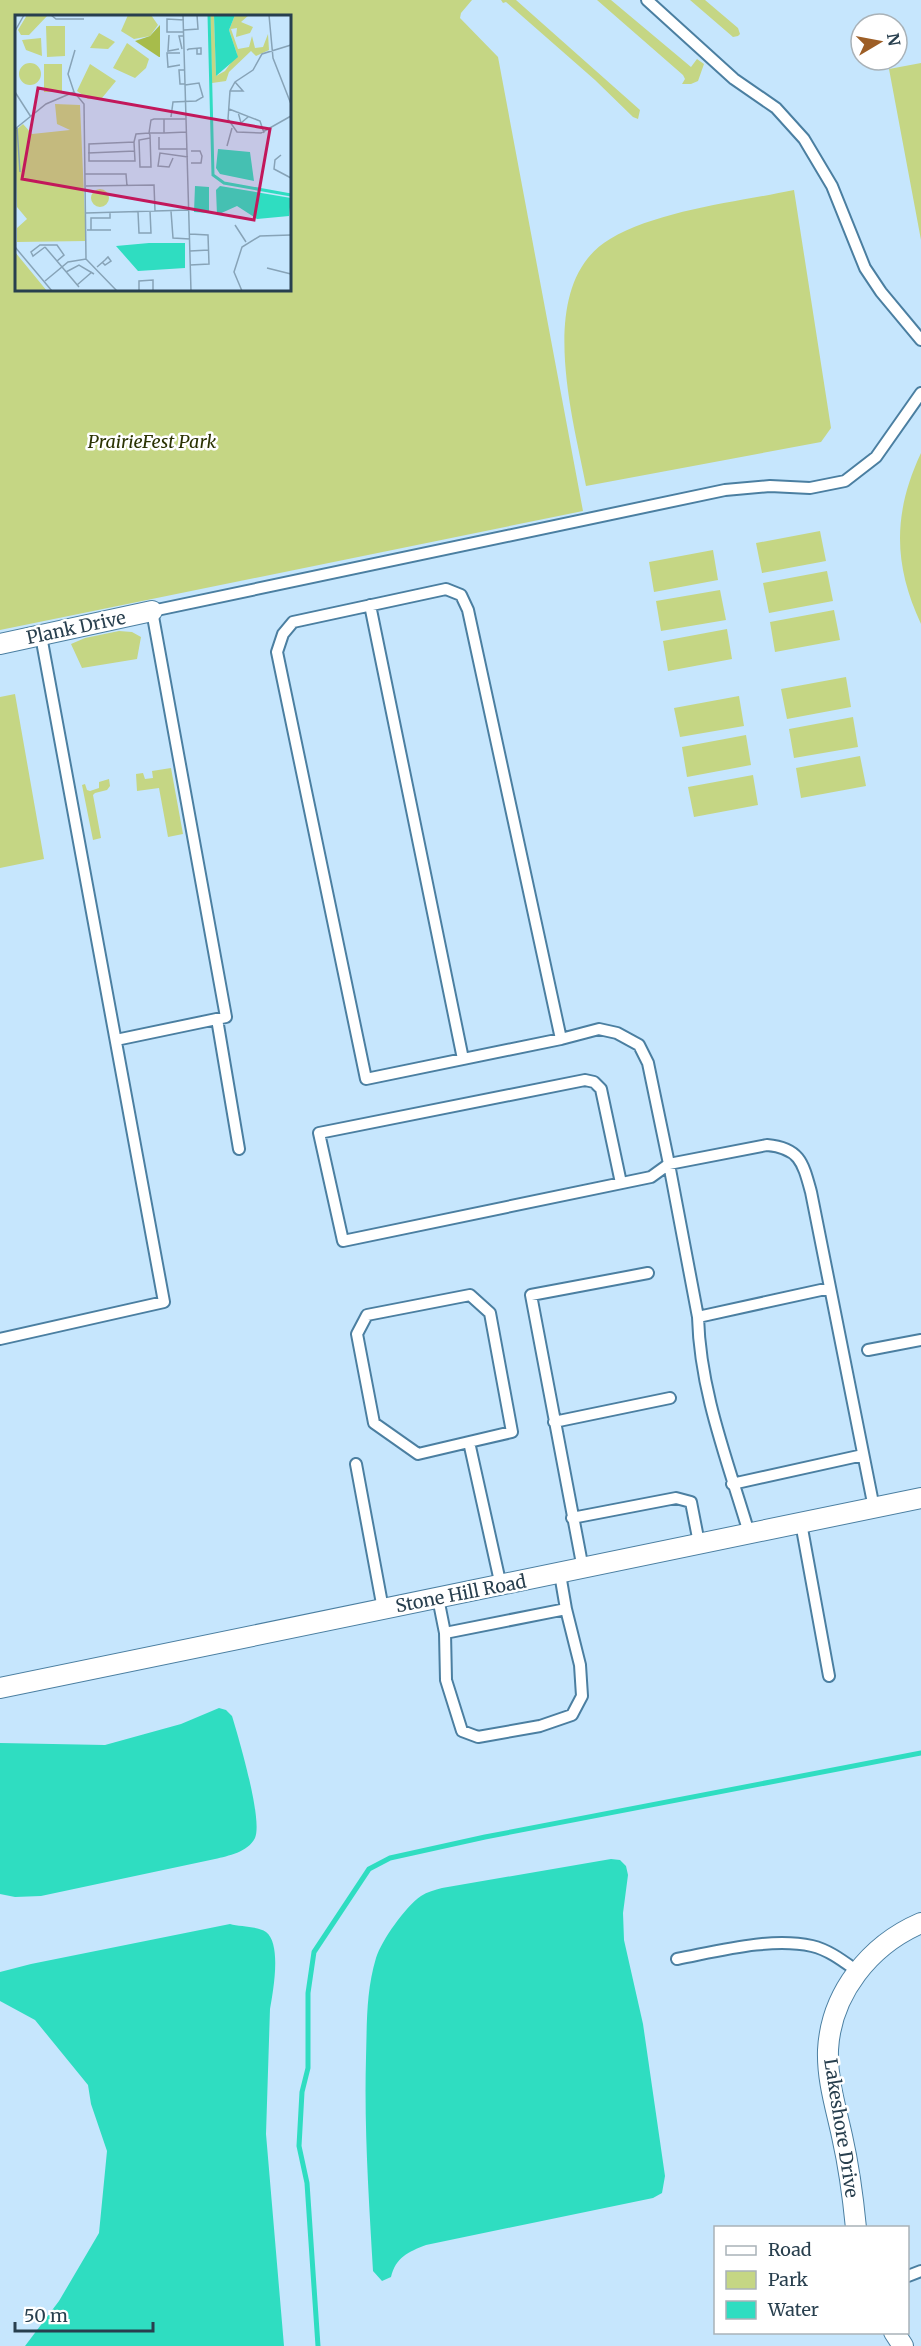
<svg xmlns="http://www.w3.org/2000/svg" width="921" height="2346" viewBox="0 0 921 2346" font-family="Merriweather,serif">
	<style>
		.green { fill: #c5d684; fill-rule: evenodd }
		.water { fill: #2fddc1 }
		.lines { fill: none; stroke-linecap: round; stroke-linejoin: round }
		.stream { stroke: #2fddc1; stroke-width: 5 }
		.service-casing { stroke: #4b7fa1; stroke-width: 14 }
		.minor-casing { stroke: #4b7fa1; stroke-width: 22 }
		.service { stroke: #fff; stroke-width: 10 }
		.minor { stroke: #fff; stroke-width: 20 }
		.labels { text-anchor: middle; stroke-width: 5; stroke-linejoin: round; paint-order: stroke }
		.park-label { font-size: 18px; font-style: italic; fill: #2b3303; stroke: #fff }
		.street-label { font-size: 18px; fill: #283f4e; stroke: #fff }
		.inset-river { fill: none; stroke: #2fddc1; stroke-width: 3 }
		.inset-road { fill: none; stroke: #87a3b7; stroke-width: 1.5 }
		.view { fill: #c2185b; fill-opacity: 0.15; stroke: #c2185b; stroke-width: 3 }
		.inset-edge { fill: none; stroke: #283f4e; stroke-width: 3 }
	</style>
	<rect width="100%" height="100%" fill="#c6e6fd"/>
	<path class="green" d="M 0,0 L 472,0 L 461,13 L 460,18 L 498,57 L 583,511 L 0,630 ZM 16,16 L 290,16 L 290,290 L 16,290 Z
		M 501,0 L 516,0 L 640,110 L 638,119 L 633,117 L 595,80 L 506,2 L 503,3 Z
		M 597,0 L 611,0 L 691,67 L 697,59 L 704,64 L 698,81 L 691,84 L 682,84 L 685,79 L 683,75 Z
		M 690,0 L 705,0 L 738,28 L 740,34 L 738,36 L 733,37 Z
		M 921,63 L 921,240 L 889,69 Z
		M 794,190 L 831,428 L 821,442 L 586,486 C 573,417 534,284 610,239 C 659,210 737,202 794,190 Z
		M 921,453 L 921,624 C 893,564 893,513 921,453 Z
		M 820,531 L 826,561 L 762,573 L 756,543 Z
		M 713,550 L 718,580 L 654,592 L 649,562 Z
		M 827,571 L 833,601 L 769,613 L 763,583 Z
		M 720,590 L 726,620 L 661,631 L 656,601 Z
		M 834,610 L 840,640 L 775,652 L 770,622 Z
		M 727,629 L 732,659 L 668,671 L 663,641 Z
		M 119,631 L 132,632 L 141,637 L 137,659 L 82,668 L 71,644 L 85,638 Z
		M 846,677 L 851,707 L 787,719 L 781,689 Z
		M 15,694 L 44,859 L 0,868 L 0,697 Z
		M 739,696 L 744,726 L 680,737 L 674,708 Z
		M 853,717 L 858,747 L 794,758 L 789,729 Z
		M 746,735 L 751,765 L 687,777 L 682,747 Z
		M 860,756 L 866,786 L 801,798 L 796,768 Z
		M 171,768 L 183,834 L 168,837 L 159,788 L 137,791 L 136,774 L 143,773 L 145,779 L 153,778 L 152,771 Z
		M 753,775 L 758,805 L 694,817 L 688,787 Z
		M 109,779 L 110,786 L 107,790 L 95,793 L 93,795 L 101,838 L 93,840 L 82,785 L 85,784 L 87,790 L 90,791 L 99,788 L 99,782 Z"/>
	<path class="water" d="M 219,1708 L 226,1710 L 232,1716 C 239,1739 263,1820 255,1838 C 248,1852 228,1856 215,1859 L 41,1896 L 15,1897 L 0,1894 L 0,1743 L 105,1745 L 181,1724 Z
		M 611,1859 L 620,1860 L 626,1866 L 628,1875 L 623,1913 L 624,1940 L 643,2024 L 665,2176 L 662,2193 L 653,2198 L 426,2245 C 408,2252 396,2257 391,2277 L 382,2281 L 373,2271 C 369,2200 364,2129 366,2058 C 367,2024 366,1991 376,1958 C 382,1940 405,1907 421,1896 C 427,1892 435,1890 442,1888 Z
		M 230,1924 C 240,1927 258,1926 266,1932 C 282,1944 273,1992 270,2009 L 266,2134 L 284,2346 L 25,2346 L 59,2301 L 99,2233 L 107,2151 L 91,2104 L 88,2085 L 35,2020 L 0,2001 L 0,1972 L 31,1964 Z"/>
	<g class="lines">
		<path class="stream" d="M 318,2346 L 307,2183 L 299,2146 L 302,2092 L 308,2068 L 308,1993 L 314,1952 L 369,1869 L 390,1858 L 485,1837 L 921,1753"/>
		<defs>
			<path id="service" d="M 647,0 L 734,79 L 776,108 L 804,139 L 832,186 L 865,268 L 881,292 L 921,340
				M 446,589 L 461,595 L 468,610 L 561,1039 L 366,1079 L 277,652 L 283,634 L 293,622 Z
				M 370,605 L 463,1059
				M 217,1019 L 239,1149
				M 561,1039 L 599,1029 L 617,1033 L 639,1045 L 648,1063 L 669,1164 L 651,1177 L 343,1241 L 319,1133 L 585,1080 L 594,1082 L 601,1089 L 621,1183
				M 116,1040 L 226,1017 L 152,611 L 725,490 L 770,486 L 810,488 L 845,481 L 876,457 L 921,393
				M 830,1288 L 698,1317 L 669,1164 L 767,1145 C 800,1148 803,1163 811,1192 L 874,1508
				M 698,1317 C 700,1392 728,1462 749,1533
				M 0,1339 L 164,1302 L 41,636
				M 868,1350 L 921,1340
				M 554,1422 L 670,1398
				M 469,1442 L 418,1454 L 374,1423 L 357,1334 L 367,1315 L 470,1295 L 490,1313 L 512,1432 L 469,1442 L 501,1586
				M 356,1464 L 383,1609
				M 732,1484 L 863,1455
				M 572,1518 L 676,1498 L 691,1502 L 699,1543
				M 801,1523 L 829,1676
				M 583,1569 L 531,1295 L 648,1273
				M 438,1598 L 445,1633 L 566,1609 L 560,1574
				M 445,1633 L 446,1680 L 462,1731 L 478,1737 L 540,1726 L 572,1715 L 582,1696 L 580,1665 L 566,1609
				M 677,1959 C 719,1951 770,1937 812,1946 C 829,1950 843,1961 857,1971
				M 908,2276 L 921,2271"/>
			<path id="minor" d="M 0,644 L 152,611
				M 0,1688 L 921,1498
				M 856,2228 C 853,2197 849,2167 842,2136 C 836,2108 827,2080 828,2050 C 831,1993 870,1945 921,1923
				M 894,2332 L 903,2346"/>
		</defs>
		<use href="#service" class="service-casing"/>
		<use href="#minor" class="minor-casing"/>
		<use href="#service" class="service"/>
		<use href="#minor" class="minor"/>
	</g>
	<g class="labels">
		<g class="park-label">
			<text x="152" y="448">PrairieFest Park</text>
		</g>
		<g class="street-label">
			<text transform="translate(76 628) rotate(-12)" y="6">Plank Drive</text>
			<text transform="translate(461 1594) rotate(-11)" y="6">Stone Hill Road</text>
			<text transform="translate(841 2128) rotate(81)" y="6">Lakeshore Drive</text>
		</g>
	</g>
	<g transform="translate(15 15)">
		<rect width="276" height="276" fill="#c6e6fd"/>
		<path d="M 12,0 L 13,1 L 33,0 L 14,20 L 6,20 L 3,15 ZM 113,0 L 136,0 L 143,10 L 135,21 L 119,24 L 106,16 ZM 195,0 L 199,0 L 201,61 L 210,56 L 222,39 L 214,15 L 220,0 L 234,0 L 226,7 L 238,12 L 235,18 L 221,22 L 222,13 L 216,14 L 223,34 L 234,32 L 237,21 L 240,33 L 248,32 L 253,19 L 254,35 L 241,41 L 236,36 L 214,57 L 211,66 L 197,68 ZM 31,11 L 50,11 L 50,41 L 32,42 ZM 84,18 L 100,27 L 93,34 L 75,33 ZM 26,23 L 27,41 L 11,35 L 7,25 ZM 112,28 L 134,44 L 131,53 L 120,63 L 98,53 ZM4 59a11 11 0 1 1 22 0a11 11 0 1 1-22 0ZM 29,49 L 47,49 L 47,77 L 29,77 ZM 75,49 L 101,66 L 87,83 L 73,84 L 62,76 ZM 40,89 L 65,90 L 71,226 L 2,227 L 2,213 L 12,204 L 2,192 L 0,116 L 8,109 L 17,119 L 55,115 L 42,109 ZM76 183a9 9 0 1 1 18 0a9 9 0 1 1-18 0ZM 0,237 L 32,276 L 0,276 Z" fill="#c5d684"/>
		<path d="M 145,10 L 145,42 L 144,42 L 120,26 L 135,21 Z" fill="#a7bc4b"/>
		<path d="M 199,0 L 220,0 L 214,15 L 223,42 L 201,61 ZM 203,134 L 235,137 L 239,166 L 205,159 L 201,153 ZM 180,171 L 194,172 L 194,198 L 179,197 ZM 205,171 L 276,183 L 274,201 L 242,204 L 222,191 L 202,200 L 201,175 ZM 134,228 L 170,228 L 170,253 L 123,256 L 101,231 Z" fill="#2fddc1"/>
		<path class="inset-river" d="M 194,0 L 198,160 L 209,168 L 276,180"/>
		<path class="inset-road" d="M 36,0 L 41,4 L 69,4M 168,0 L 176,276M 254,0 L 258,43 L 276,89M 169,5 L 152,4 L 152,17 L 169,17M 169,15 L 183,14 L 182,0M 0,16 L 9,0M 154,20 L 153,36 L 164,34M 276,30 L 247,39 L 238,55 L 220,67 L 215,76 L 213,104 L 222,117 L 246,118 L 276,101M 167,34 L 164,21 L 169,21M 60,35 L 53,59 L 59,77 L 69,89 L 71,244M 172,35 L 174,34 L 185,33 L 186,33 L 186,39 L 182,39 L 182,34M 165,50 L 153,52 L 152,38 L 165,38M 170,55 L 164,55 L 165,69 L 170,69M 215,76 L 228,76 L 220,67M 0,77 L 16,102M 214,94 L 245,106 L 249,118M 223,97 L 226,108 L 233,102M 156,102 L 158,87 L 181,86 L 188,82 L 184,68 L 170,70M 149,104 L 149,118 L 134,118 L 136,105 L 139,104 L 171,104M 2,112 L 5,157M 0,114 L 31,89 L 59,77M 149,118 L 172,117M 144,122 L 144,134 L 172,134M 119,127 L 120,146 L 74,146 L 74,129 ZM 119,127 L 121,119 L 134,118 L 135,120 L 136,152 L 125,152 L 124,125 L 135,123M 212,131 L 217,113M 176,136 L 185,136 L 187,141 L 186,148 L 176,148M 73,138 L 120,136M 266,140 L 260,145 L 259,154 L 276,163M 158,143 L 154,152 L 143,151 L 145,138 L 173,142M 70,159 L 111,159 L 112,171M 71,171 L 139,170 L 140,196M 156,196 L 158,223 L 175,224M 123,197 L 124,218 L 136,218 L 135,196M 71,198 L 174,195M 220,210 L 231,227M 72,215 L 76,215 L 76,203 L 95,203 L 95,197M 76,215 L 96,215M 175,219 L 193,220 L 194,249 L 175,250M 0,232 L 37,276M 30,232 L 18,241 L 16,237 L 25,230 L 42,230 L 49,240 L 42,246 L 64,272M 30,232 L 42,246M 175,236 L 194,235M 82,252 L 90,245 L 93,242 L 96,246 L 90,250 L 87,247M 252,253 L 276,259M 51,257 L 64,250 L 79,259M 30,266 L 53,247 L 71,244 L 102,276M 62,270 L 77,257M 124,276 L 124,266 L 138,265 L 138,276M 227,276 L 219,257 L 227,232 L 245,221 L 276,220"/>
		<path class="view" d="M 23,73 L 255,114 L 239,205 L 7,164 Z"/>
		<rect width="276" height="276" class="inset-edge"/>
	</g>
	<rect x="714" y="2226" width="195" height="108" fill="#ffffff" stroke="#a9b2b8" stroke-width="1.5"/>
	<rect x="726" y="2246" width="30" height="9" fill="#ffffff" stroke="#a9b2b8" stroke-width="1.5"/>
	<text x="768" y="2256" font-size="18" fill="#283f4e">Road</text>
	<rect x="726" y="2271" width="30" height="18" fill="#c5d684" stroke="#a9b2b8" stroke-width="1.5"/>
	<text x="768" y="2286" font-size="18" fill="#283f4e">Park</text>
	<rect x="726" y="2301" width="30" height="18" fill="#2fddc1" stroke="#a9b2b8" stroke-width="1.5"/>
	<text x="768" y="2316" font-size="18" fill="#283f4e">Water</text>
	<g transform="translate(879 42) rotate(80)"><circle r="28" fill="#ffffff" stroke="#a9b2b8" stroke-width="1.5"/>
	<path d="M0-4.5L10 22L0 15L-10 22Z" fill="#9d5e26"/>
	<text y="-9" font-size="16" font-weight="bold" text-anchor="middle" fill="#283f4e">N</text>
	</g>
	<path d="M15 2322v9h138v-9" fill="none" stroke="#283f4e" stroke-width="3"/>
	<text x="24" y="2322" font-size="18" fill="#283f4e" stroke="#ffffff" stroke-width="4.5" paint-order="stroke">50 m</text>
</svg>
